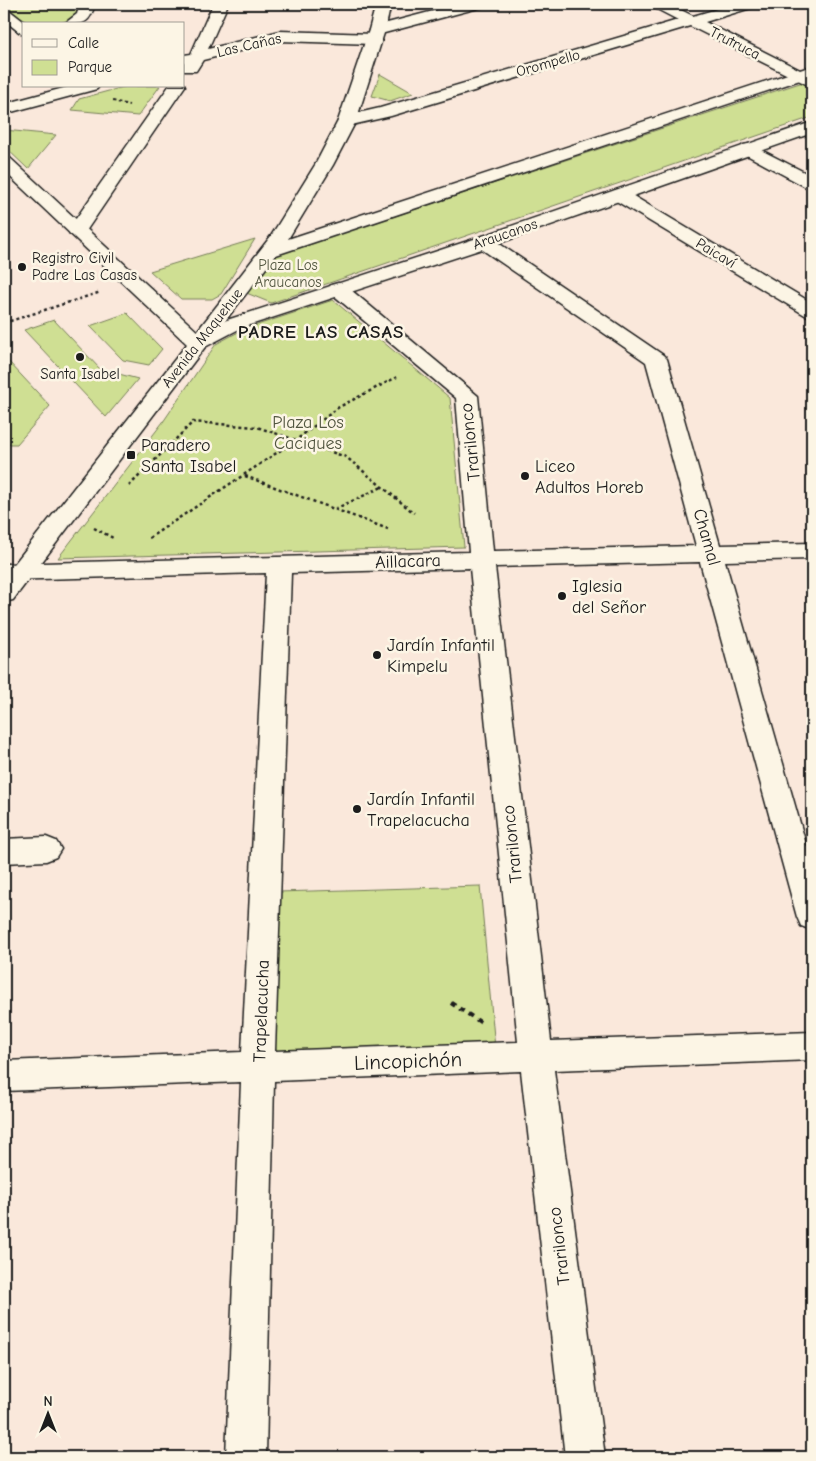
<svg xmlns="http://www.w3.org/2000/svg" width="816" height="1461" viewBox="0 0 816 1461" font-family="'Comic Neue',sans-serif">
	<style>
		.green { fill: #cfdf93; stroke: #767e58 }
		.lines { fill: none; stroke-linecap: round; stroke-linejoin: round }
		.minor-casing { stroke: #1c1c1c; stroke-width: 3 }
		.tertiary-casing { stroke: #1c1c1c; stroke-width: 3 }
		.secondary-casing { stroke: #1c1c1c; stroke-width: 3 }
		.path-far2 { stroke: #1c1c1c; stroke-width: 2; stroke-dasharray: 2.5 2.5; stroke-linecap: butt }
		.path-far1 { stroke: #1c1c1c; stroke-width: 2.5; stroke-dasharray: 3 3; stroke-linecap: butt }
		.path { stroke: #1c1c1c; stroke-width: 4; stroke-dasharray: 5 5; stroke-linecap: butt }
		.minor { fill: #fcf5e5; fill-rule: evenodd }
		.tertiary { fill: #fcf5e5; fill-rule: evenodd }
		.secondary { fill: #fcf5e5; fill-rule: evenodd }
		.poi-dot { fill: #1c1c1c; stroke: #fcf5e5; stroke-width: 2 }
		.labels { text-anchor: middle; stroke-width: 5; stroke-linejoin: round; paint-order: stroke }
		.far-street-label { font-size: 15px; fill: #1c1c1c; stroke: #fcf5e5 }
		.far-poi-label { font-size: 15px; fill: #1c1c1c; stroke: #fcf5e5; text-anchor: start }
		.far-park-label { font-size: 15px; fill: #525640; stroke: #fcf5e5 }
		.park-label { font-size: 18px; fill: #525640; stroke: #fcf5e5 }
		.street-label { font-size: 18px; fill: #1c1c1c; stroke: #fcf5e5 }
		.poi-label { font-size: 18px; fill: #1c1c1c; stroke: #fcf5e5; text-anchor: start }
		.far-district-label { font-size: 19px; font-weight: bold; letter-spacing: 1px; fill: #1c1c1c; stroke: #fcf5e5 }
		.near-street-label { font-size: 21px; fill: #1c1c1c; stroke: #fcf5e5 }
	</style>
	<rect width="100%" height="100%" fill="#fae8db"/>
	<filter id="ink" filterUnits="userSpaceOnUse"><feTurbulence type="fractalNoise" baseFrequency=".02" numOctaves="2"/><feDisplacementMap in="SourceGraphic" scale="10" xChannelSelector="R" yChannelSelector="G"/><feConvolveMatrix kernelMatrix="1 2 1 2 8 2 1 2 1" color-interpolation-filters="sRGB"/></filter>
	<g filter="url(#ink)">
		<path class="green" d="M 4,4 L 78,4 L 75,19 L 56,24 L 26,24 Z
			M 380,74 L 413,93 L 390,101 L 372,96 Z
			M 812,79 L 812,117 L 271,303 L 244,292 L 268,258 L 282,253 Z
			M 127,86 L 160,86 L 138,116 L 72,110 L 79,99 Z
			M 4,130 L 56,135 L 28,169 L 4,146 Z
			M 255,239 L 221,294 L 212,299 L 181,299 L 150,271 Z
			M 333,300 L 450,398 L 464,547 L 58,558 L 163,422 L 216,344 L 242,330 Z
			M 127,313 L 162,349 L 149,365 L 123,360 L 90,326 Z
			M 54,320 L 100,369 L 138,379 L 106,417 L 24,330 Z
			M 8,361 L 50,406 L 17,444 L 4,444 L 4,363 Z
			M 480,886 L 495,1048 L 273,1056 L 278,892 Z"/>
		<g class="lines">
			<defs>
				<path id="minor" d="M 80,4 L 95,4 C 89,25 84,24 64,24 L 77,14 Z
					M 213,4 L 228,4 L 208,49 L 280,31 L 374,34 L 380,36 L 382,39 L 380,42 L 374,44 L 280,41 L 203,60 L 196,71 L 184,71 L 184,55 L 191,54 Z
					M 460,4 L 485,4 L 482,7 L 377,35 L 372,33 L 369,30 L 372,27 Z
					M 651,4 L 669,4 L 693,16 L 734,4 L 756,4 L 754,7 L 705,22 L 812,76 L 812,87 L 690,26 L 391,116 L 347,126 L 341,125 L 338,121 L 341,117 L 380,108 L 678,20 L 653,7 Z
					M 4,9 L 9,10 L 27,24 L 24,24 L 24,34 L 19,32 L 4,20 Z
					M 184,84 L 185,86 L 84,234 L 77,236 L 70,234 L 68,230 L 169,86 L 184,86 Z
					M 71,86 L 99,86 L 97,89 L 4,114 L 4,104 Z
					M 749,144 L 812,176 L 812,188 L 806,187 L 743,153 L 740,149 L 743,145 Z
					M 619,190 L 625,191 L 812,303 L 812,317 L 805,315 L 613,199 L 610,195 L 613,191 Z
					M 484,236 L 491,238 L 663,355 L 667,359 L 720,545 L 812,543 L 812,559 L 725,561 L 812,865 L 812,930 L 801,926 L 797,917 L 700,562 L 495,567 L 551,1041 L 812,1032 L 812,1060 L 554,1070 L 605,1457 L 565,1457 L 521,1071 L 274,1081 L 266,1457 L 226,1457 L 241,1082 L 4,1091 L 4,1061 L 242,1052 L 266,573 L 4,580 L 4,564 L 469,552 L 456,398 L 331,293 L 328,289 L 331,285 L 338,283 L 345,285 L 478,396 L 493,551 L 696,546 L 646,362 L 477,246 L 474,242 L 477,238 ZM 470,568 L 518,1042 L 275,1051 L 291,573 Z
					M 46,837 L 56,841 L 61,849 L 56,857 L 46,861 L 4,863 L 4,839 Z"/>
				<path id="tertiary" d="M 376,4 L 391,4 L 385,30 L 356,121 L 333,165 L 288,239 L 812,66 L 812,76 L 276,255 L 205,347 L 198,349 L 191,347 L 188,343 L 271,236 L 315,165 L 338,121 L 369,30 Z"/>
				<path id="secondary" d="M 812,122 L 812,133 L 491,246 L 241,328 L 205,347 L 13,600 L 4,602 L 4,577 L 187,344 L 4,171 L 4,157 L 10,158 L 200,334 L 227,320 L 477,238 Z"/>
			</defs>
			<use href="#minor" class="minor-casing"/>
			<use href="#tertiary" class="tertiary-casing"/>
			<use href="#secondary" class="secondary-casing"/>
			<path class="path-far2" d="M 113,101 L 129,105"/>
			<path class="path-far1" d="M 4,323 L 101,292
				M 245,476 L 388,529
				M 129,486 L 193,422 L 257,427 L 346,457 L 414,513
				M 335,509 L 382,487
				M 94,528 L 115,539
				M 149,538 L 296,440 L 339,407 L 397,377"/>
			<path class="path" d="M 451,1003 L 480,1022"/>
			<use href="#minor" class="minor"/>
			<use href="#tertiary" class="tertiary"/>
			<use href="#secondary" class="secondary"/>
		</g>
	</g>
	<g class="poi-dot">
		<circle cx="22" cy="267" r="5"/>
		<circle cx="80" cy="357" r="5"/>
		<rect x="126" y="450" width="10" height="10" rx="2.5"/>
		<circle cx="525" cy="476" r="5"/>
		<circle cx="562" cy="596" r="5"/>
		<circle cx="377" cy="655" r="5"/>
		<circle cx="357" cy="809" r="5"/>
	</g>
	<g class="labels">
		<g class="far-street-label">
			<text transform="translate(735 43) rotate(27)" y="5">Trutruca</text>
			<text transform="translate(249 45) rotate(-13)" y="5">Las Cañas</text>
			<text transform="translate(548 63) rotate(-16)" y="5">Orompello</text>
			<text transform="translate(505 234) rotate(-19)" y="5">Araucanos</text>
			<text transform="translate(716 253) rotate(31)" y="5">Paicaví</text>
			<text transform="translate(202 338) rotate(-52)" y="5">Avenida Maquehue</text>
		</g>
		<g class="far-poi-label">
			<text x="32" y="263">Registro Civil<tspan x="32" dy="17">Padre Las Casas</tspan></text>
			<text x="80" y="379" text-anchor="middle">Santa Isabel</text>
		</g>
		<g class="far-park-label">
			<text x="288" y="270">Plaza Los<tspan x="288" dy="17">Araucanos</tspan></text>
		</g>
		<g class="park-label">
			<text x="308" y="428">Plaza Los<tspan x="308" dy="21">Caciques</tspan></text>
		</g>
		<g class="street-label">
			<text transform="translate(470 442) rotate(-96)" y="6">Trarilonco</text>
			<text transform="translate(707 537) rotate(74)" y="6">Chamal</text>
			<text transform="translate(408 561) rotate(-2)" y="6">Aillacara</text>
			<text transform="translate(512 844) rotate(-96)" y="6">Trarilonco</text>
			<text transform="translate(261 1011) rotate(-88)" y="6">Trapelacucha</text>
			<text transform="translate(559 1246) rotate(-97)" y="6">Trarilonco</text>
		</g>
		<g class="poi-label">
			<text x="141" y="451">Paradero<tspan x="141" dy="21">Santa Isabel</tspan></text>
			<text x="535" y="472">Liceo<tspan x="535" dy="21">Adultos Horeb</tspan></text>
			<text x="572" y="592">Iglesia<tspan x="572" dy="21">del Señor</tspan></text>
			<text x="387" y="651">Jardín Infantil<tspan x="387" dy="21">Kimpelu</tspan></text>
			<text x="367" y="805">Jardín Infantil<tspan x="367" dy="21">Trapelacucha</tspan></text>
		</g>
		<g class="far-district-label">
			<text x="321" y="338">PADRE LAS CASAS</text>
		</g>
		<g class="near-street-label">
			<text transform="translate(408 1061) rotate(-2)" y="7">Lincopichón</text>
		</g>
	</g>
	<rect width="816" height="1461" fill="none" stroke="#fcf5e5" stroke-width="20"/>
	<rect x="10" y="10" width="796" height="1441" fill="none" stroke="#1c1c1c" stroke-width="2" filter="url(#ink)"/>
	<rect x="22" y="22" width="162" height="65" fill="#fcf5e5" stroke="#a29e95"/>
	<rect x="32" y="39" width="25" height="8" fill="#fcf5e5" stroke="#a29e95"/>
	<text x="68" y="48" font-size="15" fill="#1c1c1c">Calle</text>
	<rect x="32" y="60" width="25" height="15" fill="#cfdf93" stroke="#a29e95"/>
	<text x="68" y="72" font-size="15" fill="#1c1c1c">Parque</text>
	<g transform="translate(48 1414)" stroke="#fcf5e5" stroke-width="4" paint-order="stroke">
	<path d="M0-4L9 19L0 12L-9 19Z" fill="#1c1c1c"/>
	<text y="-8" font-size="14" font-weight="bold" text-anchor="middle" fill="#1c1c1c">N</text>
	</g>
</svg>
